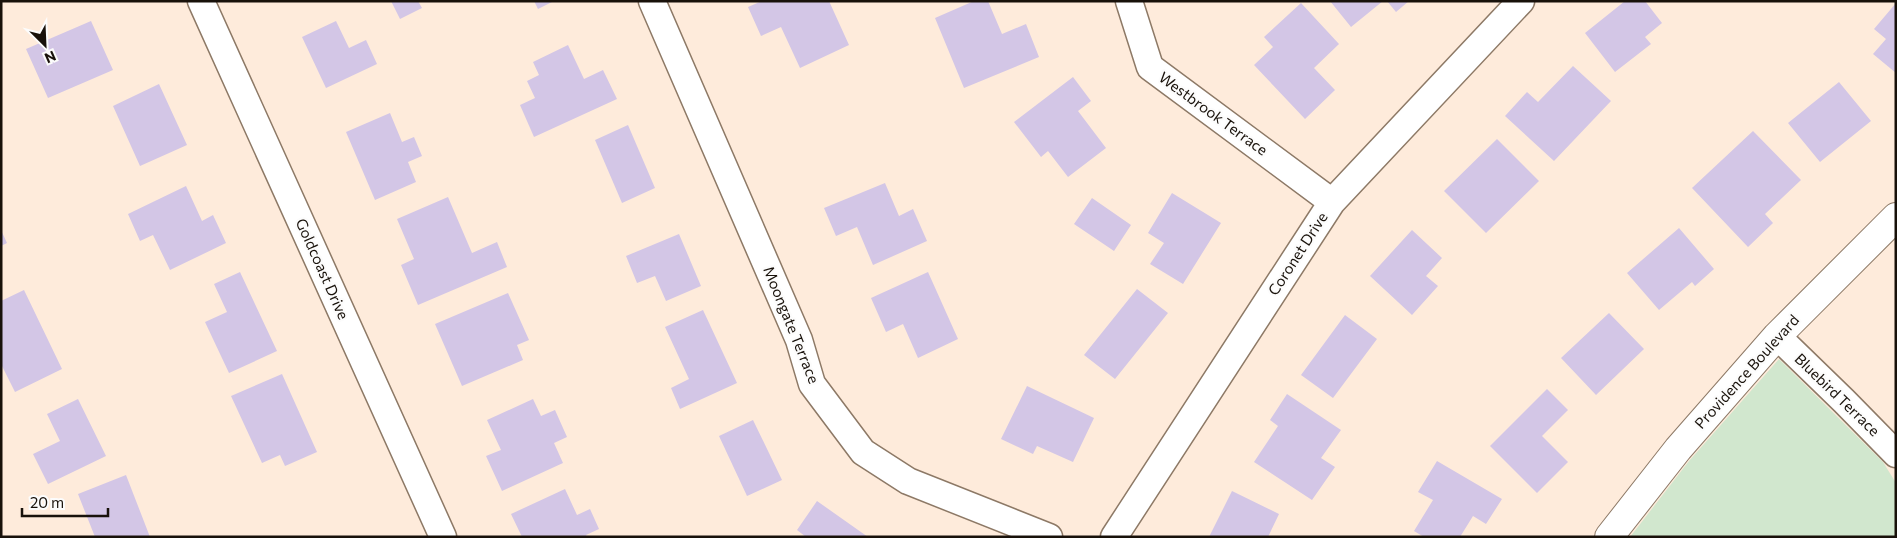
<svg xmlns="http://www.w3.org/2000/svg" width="1897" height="538" viewBox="0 0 1897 538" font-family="Commissioner,sans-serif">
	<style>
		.green { fill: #d1e7ce }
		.building { fill: #d3c6e6 }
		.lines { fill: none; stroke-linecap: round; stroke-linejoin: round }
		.street-casing { stroke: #8d7966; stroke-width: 29 }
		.secondary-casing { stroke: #8d7966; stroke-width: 30 }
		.street { stroke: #fff; stroke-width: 26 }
		.secondary { stroke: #fff; stroke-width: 28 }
		.labels { text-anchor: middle; stroke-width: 4.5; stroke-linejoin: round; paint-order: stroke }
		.street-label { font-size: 15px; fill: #18110a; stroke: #fcfcfc }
	</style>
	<rect width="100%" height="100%" fill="#feebdb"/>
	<path class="green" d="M 1779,359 L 1883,462 L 1896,483 L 1896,537 L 1630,537 L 1689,461 Z"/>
	<path class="building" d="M 391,1 L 418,1 L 422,8 L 400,19 Z
		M 534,1 L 554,1 L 538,9 Z
		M 762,1 L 829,1 L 849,45 L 800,68 L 781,27 L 761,36 L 748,7 Z
		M 974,1 L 988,1 L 1002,34 L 1026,24 L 1039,57 L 964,88 L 935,18 Z
		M 1330,1 L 1383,1 L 1351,27 Z
		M 1387,1 L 1409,1 L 1396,12 Z
		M 1625,1 L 1645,1 L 1662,23 L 1645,37 L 1651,44 L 1615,72 L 1585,33 Z
		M 1301,3 L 1339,44 L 1314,68 L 1335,90 L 1305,119 L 1254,65 L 1273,47 L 1264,37 Z
		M 1896,3 L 1896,73 L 1873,54 L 1886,39 L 1874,29 Z
		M 91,21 L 113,70 L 48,98 L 26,49 Z
		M 336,21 L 349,48 L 366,40 L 377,64 L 326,88 L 302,37 Z
		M 568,45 L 584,79 L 603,70 L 617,99 L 534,137 L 520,105 L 535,98 L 527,81 L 539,75 L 533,62 Z
		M 1573,66 L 1611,101 L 1554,161 L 1505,116 L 1527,92 L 1538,102 Z
		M 1073,77 L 1091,101 L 1078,111 L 1106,148 L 1068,177 L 1048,151 L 1041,157 L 1014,122 Z
		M 1839,82 L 1871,121 L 1820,162 L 1788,123 Z
		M 159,84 L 187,145 L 140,166 L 113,106 Z
		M 390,113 L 402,142 L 414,137 L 422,156 L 408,162 L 416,182 L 375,200 L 346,132 Z
		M 628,125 L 655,188 L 622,203 L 595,140 Z
		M 1753,131 L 1801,180 L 1765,214 L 1773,223 L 1748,247 L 1692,188 Z
		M 1497,139 L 1539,181 L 1486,233 L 1444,191 Z
		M 885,183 L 899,216 L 913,209 L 927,241 L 873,265 L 857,227 L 836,236 L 824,208 Z
		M 186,186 L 202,221 L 213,215 L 226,243 L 170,270 L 153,235 L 140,241 L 128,214 Z
		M 1172,193 L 1221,223 L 1183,284 L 1150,264 L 1164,243 L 1148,233 Z
		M 448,197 L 472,253 L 497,242 L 507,267 L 418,305 L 401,265 L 414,259 L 397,219 Z
		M 1092,198 L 1131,225 L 1114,251 L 1074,224 Z
		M 1679,228 L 1714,269 L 1695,286 L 1692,282 L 1659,310 L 1627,273 Z
		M 1,230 L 7,243 L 1,246 Z
		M 1412,230 L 1442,258 L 1426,276 L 1438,286 L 1412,315 L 1370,276 Z
		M 679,234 L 701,286 L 666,301 L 655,276 L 637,283 L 626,256 Z
		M 240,272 L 277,351 L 229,373 L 205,322 L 227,312 L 214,284 Z
		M 928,272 L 958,339 L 918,358 L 903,324 L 886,332 L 871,298 Z
		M 1137,289 L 1168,313 L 1115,379 L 1084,355 Z
		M 24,290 L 62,369 L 15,392 L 1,364 L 1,301 Z
		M 508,293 L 529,340 L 517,345 L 523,360 L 462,386 L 435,324 Z
		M 703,310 L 737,383 L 680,409 L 671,388 L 689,379 L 665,327 Z
		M 1609,313 L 1644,349 L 1596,395 L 1561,358 Z
		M 1345,315 L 1377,339 L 1333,398 L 1301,375 Z
		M 282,374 L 317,452 L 285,466 L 280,455 L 262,463 L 231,396 Z
		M 1027,386 L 1094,418 L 1073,462 L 1037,446 L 1033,454 L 1001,439 Z
		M 1547,389 L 1568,410 L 1542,436 L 1568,462 L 1537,493 L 1490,446 Z
		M 1287,394 L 1341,430 L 1321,458 L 1335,467 L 1312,500 L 1254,462 L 1278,426 L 1270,420 Z
		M 78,399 L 106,456 L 48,484 L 33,454 L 60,441 L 47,414 Z
		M 533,399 L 541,416 L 555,410 L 567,437 L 554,443 L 563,463 L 502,491 L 486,456 L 501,450 L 487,420 Z
		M 753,420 L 782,480 L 747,496 L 719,436 Z
		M 1437,461 L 1502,499 L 1486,524 L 1473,516 L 1460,537 L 1424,537 L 1414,531 L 1433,500 L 1418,492 Z
		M 126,475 L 150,537 L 95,537 L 78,494 Z
		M 565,489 L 577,515 L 590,509 L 599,529 L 586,535 L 587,537 L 522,537 L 511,514 Z
		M 1232,491 L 1279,514 L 1268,537 L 1209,537 Z
		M 817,501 L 868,537 L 806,537 L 797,530 Z"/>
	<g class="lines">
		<defs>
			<path id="street" d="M 201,1 L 443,537
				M 652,1 L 799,340 L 812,384 L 863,452 L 908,481 L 1049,537
				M 1129,1 L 1150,67 L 1332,202
				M 1777,336 L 1844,401 L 1896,454
				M 1114,537 L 1332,202 L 1521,1"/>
			<path id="secondary" d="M 1609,537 L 1678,449 L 1777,336 L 1896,217"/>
		</defs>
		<use href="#street" class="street-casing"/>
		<use href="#secondary" class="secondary-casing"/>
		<use href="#street" class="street"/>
		<use href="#secondary" class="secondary"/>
	</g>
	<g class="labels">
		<g class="street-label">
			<text transform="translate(1213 114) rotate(36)" y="5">Westbrook Terrace</text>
			<text transform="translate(1298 254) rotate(-57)" y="5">Coronet Drive</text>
			<text transform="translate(322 269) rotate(66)" y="5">Goldcoast Drive</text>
			<text transform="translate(791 325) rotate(68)" y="5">Moongate Terrace</text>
			<text transform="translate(1747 372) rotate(-48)" y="5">Providence Boulevard</text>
			<text transform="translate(1837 395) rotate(44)" y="5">Bluebird Terrace</text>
		</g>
	</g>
	<rect width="1897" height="538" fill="none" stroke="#18110a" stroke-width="5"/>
	<g transform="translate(45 45) rotate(156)" stroke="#fcfcfc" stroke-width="4" paint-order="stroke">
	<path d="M0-4L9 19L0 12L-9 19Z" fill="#18110a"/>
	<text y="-8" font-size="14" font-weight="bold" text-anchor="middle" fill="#18110a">N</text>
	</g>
	<path d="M22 508v8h86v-8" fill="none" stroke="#18110a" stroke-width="2.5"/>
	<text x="30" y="508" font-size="15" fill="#18110a" stroke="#fcfcfc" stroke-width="4" paint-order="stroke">20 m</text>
</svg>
